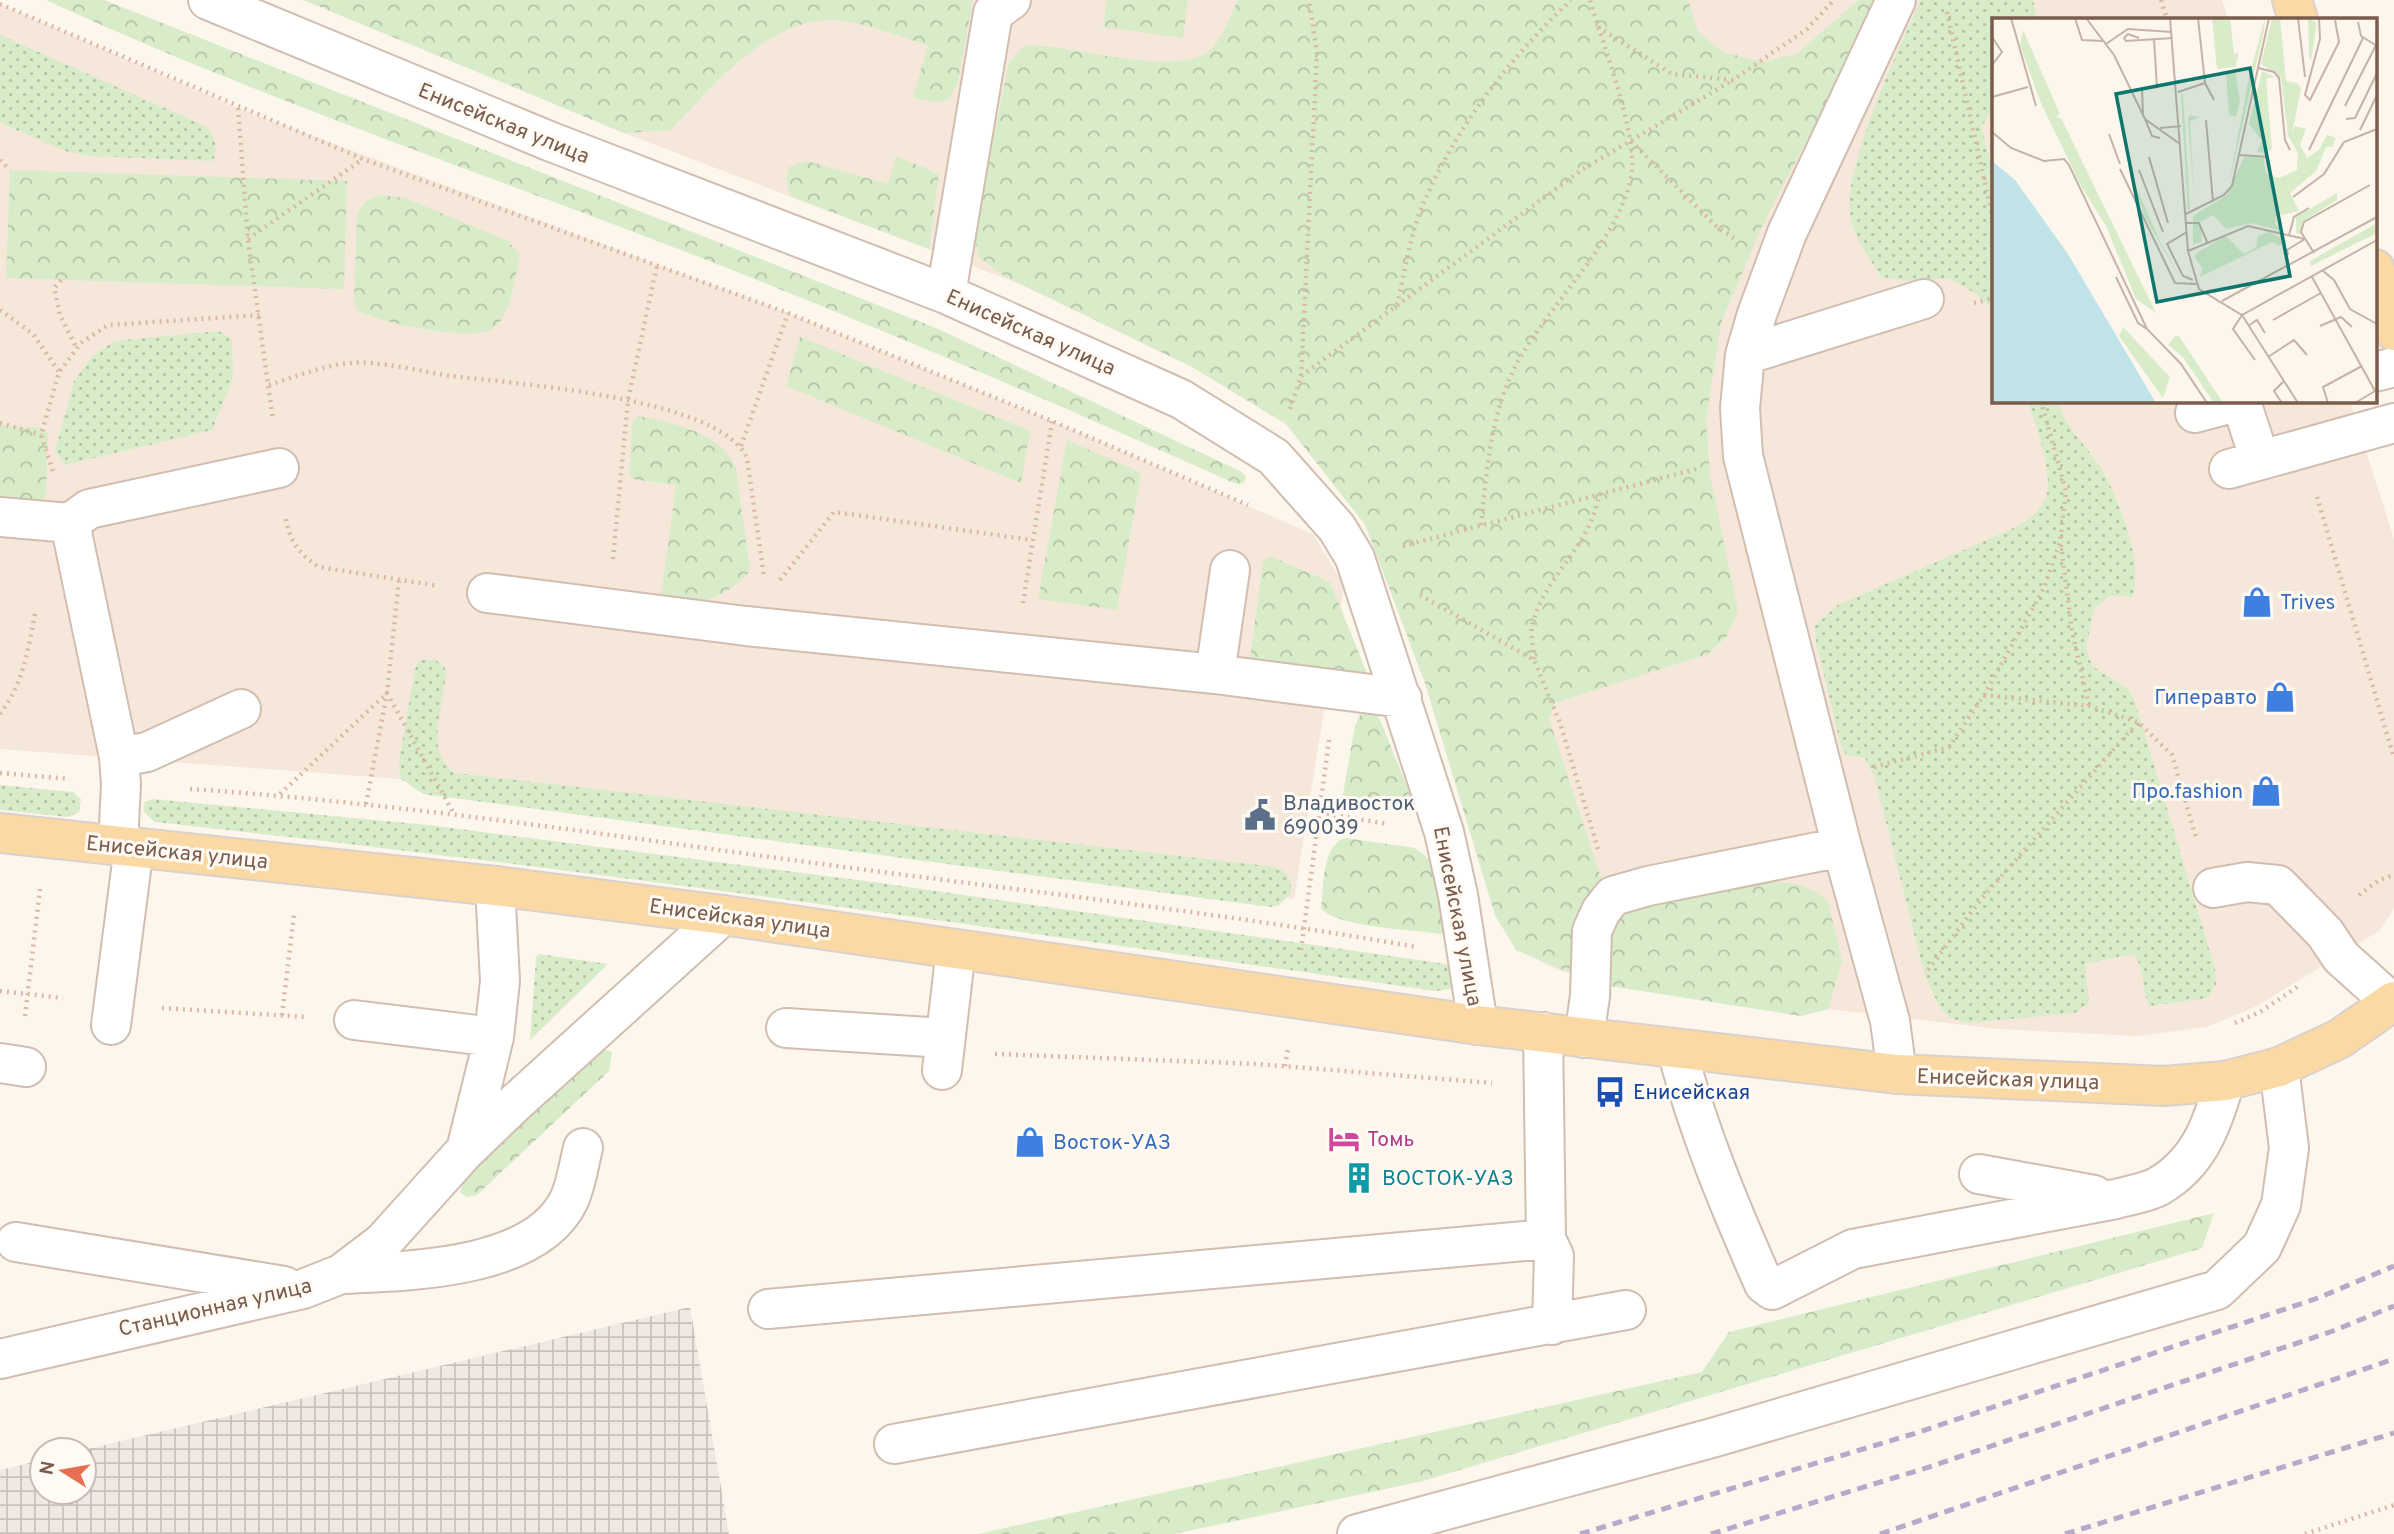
<svg xmlns="http://www.w3.org/2000/svg" width="2394" height="1534" viewBox="0 0 2394 1534" font-family="Overpass,sans-serif">
	<style>
		.residential { fill: #f5e8da }
		.industrial { fill: url(#industrial-grid) }
		.grass { fill: url(#grass-dots) }
		.forest { fill: url(#forest-crowns) }
		.lines { fill: none; stroke-linecap: round; stroke-linejoin: round }
		.minor-casing { stroke: #d1beb0; stroke-width: 42 }
		.major-casing { stroke: #dad1cd; stroke-width: 42 }
		.path { stroke: #d9b8a5; stroke-width: 4.5; stroke-dasharray: 2 5; stroke-linecap: butt }
		.minor { stroke: #fff; stroke-width: 38 }
		.major { stroke: #fbd9a5; stroke-width: 38 }
		.rail { stroke: #b9a8c9; stroke-width: 5; stroke-dasharray: 10 7; stroke-linecap: butt }
		.labels { text-anchor: middle; stroke-width: 6; stroke-linejoin: round; paint-order: stroke }
		.street-label { font-size: 21px; fill: #7a5c4d; stroke: #fffaf3 }
		.shop-label { font-size: 21px; fill: #366cbe; stroke: #fffaf3; text-anchor: start }
		.service-label { font-size: 21px; fill: #4e5e75; stroke: #fffaf3; text-anchor: start }
		.transit-label { font-size: 21px; fill: #164399; stroke: #fffaf3; text-anchor: start }
		.hotel-label { font-size: 21px; fill: #b23c85; stroke: #fffaf3; text-anchor: start }
		.culture-label { font-size: 21px; fill: #0d838f; stroke: #fffaf3; text-anchor: start }
		.inset-road { fill: none; stroke: #c5b3a7; stroke-width: 2 }
		.view { fill: #0f766e; fill-opacity: 0.15; stroke: #0f766e; stroke-width: 3.5 }
		.inset-edge { fill: none; stroke: #7a5c4d; stroke-width: 3.5 }
	</style>
	<defs>
		<pattern id="industrial-grid" width="8" height="8" patternUnits="userSpaceOnUse" patternTransform="scale(1.75)"><rect width="8" height="8" fill="#efe9e4"/><path d="M0 4h8M4 0v8" fill="none" stroke="#c7c0bb"/></pattern>
		<pattern id="grass-dots" width="8" height="8" patternUnits="userSpaceOnUse" patternTransform="scale(1.75)"><rect width="8" height="8" fill="#d8ecc9"/><path d="M2 2h.1M6 6h.1" fill="none" stroke="#b4c2a5" stroke-width="1.8" stroke-linecap="round"/></pattern>
		<pattern id="forest-crowns" width="20" height="18" patternUnits="userSpaceOnUse" patternTransform="scale(1.75)"><rect width="20" height="18" fill="#d8ecc9"/><path d="M2 6a3 3 0 1 1 6 0M12 15a3 3 0 1 1 6 0" fill="none" stroke="#b4c2a5"/></pattern>
	</defs>
	<rect width="100%" height="100%" fill="#fdf6ec"/>
	<path class="residential" d="M 303,0 L 2222,0 L 2228,19 L 1993,19 L 1993,401 L 2350,401 L 2394,539 L 2394,909 L 2379,931 L 2257,1006 L 2207,1027 L 2137,1036 L 1998,1029 L 1828,1009 L 1801,1016 L 1560,971 L 1516,950 L 1495,915 L 1425,683 L 1365,525 L 1286,424 L 1192,367 L 1022,285 L 624,133 Z
		M 0,4 L 238,108 L 788,313 L 1052,421 L 1313,534 L 1344,585 L 1294,899 L 426,781 L 0,749 Z"/>
	<path class="industrial" d="M 690,1307 L 729,1534 L 0,1534 L 0,1470 L 42,1460 L 42,1492 L 84,1492 L 83,1450 Z"/>
	<path class="grass" d="M 1921,0 L 2033,0 L 2037,19 L 1993,19 L 1993,111 L 1981,127 L 1993,172 L 1993,309 L 1975,293 L 1948,278 L 1909,281 L 1881,277 C 1870,258 1852,236 1850,214 C 1845,161 1898,50 1921,0 Z
		M 0,35 L 205,126 C 215,136 219,147 213,161 L 93,156 L 68,152 L 0,123 Z
		M 219,331 L 232,340 L 233,378 L 212,430 L 65,465 L 55,451 L 74,381 L 93,355 L 115,341 Z
		M 2028,401 L 2057,401 C 2065,429 2089,447 2104,473 C 2120,503 2144,564 2132,597 L 2110,595 L 2094,609 L 2086,648 L 2092,666 L 2128,689 L 2135,701 L 2215,969 L 2216,985 L 2207,998 L 2150,1006 C 2140,990 2146,968 2133,954 L 2085,964 L 2089,1003 L 2075,1013 L 1967,1023 L 1950,1018 L 1939,1006 L 1924,973 L 1875,778 L 1865,758 L 1846,755 L 1840,742 L 1816,642 L 1815,626 L 1838,605 L 2016,527 C 2028,520 2041,511 2046,497 C 2054,474 2035,424 2028,401 Z
		M 420,660 L 436,660 L 445,668 C 448,704 420,747 455,773 L 1276,867 C 1288,874 1292,879 1291,893 L 1279,905 L 1270,907 L 423,794 L 400,778 L 399,761 L 415,669 Z
		M 0,785 L 73,792 L 81,799 L 79,812 L 68,817 L 0,810 Z
		M 152,799 L 428,825 L 880,883 L 1440,963 L 1450,965 L 1457,978 L 1453,989 L 1435,991 C 1009,930 583,868 155,822 L 143,811 L 145,802 Z
		M 539,954 L 608,964 L 530,1040 L 536,957 Z"/>
	<path class="forest" d="M 46,0 L 104,0 L 936,328 L 1240,471 L 1246,477 L 1244,483 L 1236,484 C 1042,397 846,313 647,237 C 446,160 241,90 46,0 Z
		M 304,0 L 973,0 L 957,85 L 948,100 L 933,102 L 913,97 L 928,45 C 903,38 859,21 835,20 C 768,17 712,87 671,130 L 624,133 Z
		M 1107,0 L 1188,0 L 1183,38 L 1103,27 Z
		M 1238,0 L 1688,0 L 1698,32 L 1723,52 L 1763,62 L 1797,54 L 1858,0 L 1873,0 L 1873,9 L 1857,51 L 1824,107 L 1763,224 L 1721,323 L 1706,420 L 1710,476 L 1738,611 L 1727,636 L 1708,654 L 1555,703 L 1549,719 L 1602,881 L 1638,907 C 1678,899 1757,876 1795,884 C 1808,886 1818,893 1828,901 L 1842,961 L 1828,1009 L 1801,1016 L 1597,984 L 1516,950 L 1495,915 L 1425,683 L 1365,524 L 1286,424 L 1192,367 L 1004,276 L 979,257 L 974,235 L 1009,62 L 1025,45 C 1073,45 1170,77 1208,52 C 1221,43 1231,14 1238,0 Z
		M 896,156 L 939,174 L 929,249 L 790,196 L 786,178 L 789,167 L 806,161 L 888,184 Z
		M 10,170 L 347,181 L 344,289 L 6,278 Z
		M 378,195 L 405,198 L 508,241 L 520,255 C 515,276 512,316 492,329 C 473,342 377,323 357,310 L 354,302 L 357,214 L 364,203 Z
		M 800,337 L 1030,431 L 1021,483 L 786,386 Z
		M 639,416 C 674,424 720,431 736,468 L 750,571 C 741,583 717,599 702,602 C 690,604 674,599 661,598 L 676,485 L 632,479 L 629,471 L 633,421 Z
		M 0,425 L 40,428 L 48,433 L 46,496 L 39,501 L 0,498 Z
		M 1067,440 L 1141,473 L 1117,610 L 1038,599 Z
		M 1270,556 L 1330,582 L 1369,678 L 1249,667 L 1263,561 Z
		M 1369,712 L 1377,714 L 1381,722 L 1413,801 L 1410,807 L 1349,800 L 1343,794 L 1355,726 L 1360,715 Z
		M 1346,838 L 1415,848 L 1429,859 L 1450,920 L 1447,932 L 1440,934 C 1410,929 1342,928 1321,909 C 1324,887 1321,844 1346,838 Z
		M 601,1048 L 612,1052 L 609,1071 L 477,1195 L 467,1197 L 460,1192 L 465,1177 L 592,1051 Z
		M 2214,1213 L 2202,1248 L 1423,1481 L 1174,1534 L 978,1534 L 1702,1372 L 1729,1332 Z"/>
	<g class="lines">
		<defs>
			<path id="minor" d="M 208,0 L 549,141 L 946,294 L 1181,399 L 1274,457 L 1337,528 L 1355,558 L 1444,832 L 1458,895 L 1478,1025
				M 1896,0 L 1787,233 L 1757,314 L 1745,355 L 1740,408 L 1743,456 L 1842,847 L 1890,1021 L 1897,1074
				M 946,294 L 993,13 L 1011,0
				M 1745,355 L 1924,299
				M 2375,372 L 2394,367
				M 2195,413 L 2233,403 L 2242,405 L 2260,460
				M 2229,469 L 2394,423
				M 0,517 L 70,523
				M 487,593 L 746,626 L 1215,674 L 1402,698
				M 1215,674 L 1230,570
				M 119,757 L 147,752 L 241,709
				M 118,845 L 121,784 L 119,757 L 70,523 L 89,509 L 279,468
				M 2213,888 L 2247,882 L 2278,885 L 2325,933 L 2341,957 L 2392,1003
				M 354,1020 L 494,1037
				M 111,1025 L 134,847
				M 786,1028 L 945,1038
				M 1543,1032 L 1546,1239 L 1554,1256 L 1552,1325
				M 1584,1038 L 1590,996 L 1592,931 L 1601,911 L 1613,896 L 1648,886 L 1842,847
				M 1677,1050 C 1698,1131 1730,1207 1764,1284 L 1772,1290 L 1853,1249 L 2116,1199 C 2129,1195 2147,1193 2159,1186 C 2200,1162 2212,1124 2225,1081
				M 0,1063 L 26,1067
				M 942,1070 L 956,949
				M 466,1150 L 494,1037 L 500,981 L 495,886
				M 1979,1174 L 2094,1195
				M 16,1242 L 284,1286
				M 341,1274 C 408,1271 535,1270 569,1200 C 576,1185 579,1164 583,1148
				M 768,1309 L 1546,1239
				M 0,1359 L 303,1289 L 341,1274 L 383,1242 L 465,1151 L 513,1105 L 723,915
				M 894,1444 L 1626,1310
				M 1357,1534 L 1712,1438 L 2217,1290 L 2262,1247 L 2281,1205 L 2289,1148 L 2279,1067"/>
			<path id="major" d="M 2292,0 L 2298,19
				M 2375,269 L 2394,331
				M 0,833 L 495,886 L 723,915 L 1478,1025 L 1897,1074 L 2164,1086 L 2225,1081 L 2279,1067 L 2339,1039 L 2394,1001"/>
		</defs>
		<use href="#minor" class="minor-casing"/>
		<use href="#major" class="major-casing"/>
		<path class="path" d="M 2161,0 L 2167,19
			M 0,4 L 363,159 L 788,313 L 1052,421 L 1248,505
			M 1947,12 L 1993,219
			M 1598,27 L 1672,74 L 1733,80 L 1807,29 L 1834,0
			M 238,108 L 248,240 L 273,420
			M 1631,141 L 1718,228 L 1734,238
			M 0,160 L 10,170
			M 248,239 L 363,159
			M 61,280 L 54,288 L 60,315 L 77,349
			M 1974,303 L 1993,298
			M 1397,305 C 1405,272 1410,233 1424,202 C 1458,124 1510,58 1571,0
			M 0,310 L 33,334 L 59,372
			M 1301,376 L 1583,169 L 1733,80
			M 269,385 C 295,377 324,365 351,363 C 376,360 424,372 451,376 C 515,384 719,397 747,458 L 764,577
			M 1290,409 L 1301,376 L 1317,53 L 1309,0
			M 0,423 L 41,435
			M 741,446 L 788,313
			M 53,471 L 41,435 L 59,372 L 81,343 L 108,325 L 260,315
			M 2317,497 L 2394,758
			M 286,519 C 290,542 299,554 319,567 L 439,586
			M 1481,525 C 1487,471 1490,415 1516,365 C 1547,306 1625,235 1632,170 C 1636,130 1602,42 1590,0
			M 2061,545 L 2072,631 L 2089,706
			M 1403,546 L 1696,469
			M 613,559 L 628,400 L 657,265
			M 780,580 L 834,512 L 1032,540
			M 1420,595 L 1534,660 L 1560,723 L 1598,849
			M 1023,603 L 1052,421
			M 1534,659 C 1534,649 1530,636 1532,626 C 1543,577 1591,547 1599,494
			M 1984,695 L 2089,706 L 2138,722 L 2172,755 L 2197,841
			M 0,714 C 24,682 27,653 35,614
			M 1874,767 L 1949,747 L 1984,695 L 2044,588 L 2060,542 L 2066,491 L 2041,401
			M 0,773 L 70,779
			M 190,789 C 399,803 607,835 814,863 C 1015,890 1217,912 1417,947
			M 280,794 L 387,693 L 454,814
			M 366,804 L 387,693 L 399,580
			M 1320,813 L 1388,824
			M 2359,895 L 2379,880 L 2394,875
			M 1301,950 L 1329,740
			M 1928,970 L 1982,898 L 2138,722
			M 0,991 L 63,998
			M 162,1008 L 307,1017
			M 282,1015 L 294,915
			M 25,1016 L 40,889
			M 2235,1023 L 2260,1012 L 2300,985
			M 995,1054 L 1257,1064 L 1492,1083
			M 1285,1066 L 1288,1049
			M 2305,1534 L 2394,1505"/>
		<use href="#minor" class="minor"/>
		<use href="#major" class="major"/>
		<path class="rail" d="M 1580,1534 L 1913,1434 L 2318,1298 L 2394,1266
			M 1711,1534 L 1923,1469 L 2333,1331 L 2394,1306
			M 1880,1534 L 2394,1359
			M 2065,1534 L 2394,1433"/>
	</g>
	<defs>
		<symbol id="shop-bare" viewBox="-9 -9 18 18"><path d="M-5-2.5h2.3a2.7 3.5 0 0 1 5.4 0H5L5.5 6h-11ZM-1.5-2.5h3a1.5 2.3 0 0 0-3 0Z" fill="#3f7fe0" stroke="#fffaf3" stroke-width="2.5" paint-order="stroke"/></symbol>
		<symbol id="civic-bare" viewBox="-9 -9 18 18"><path d="M-.6-6.5H3V-4.5H.6V-3L4-1V1h2V6H-6V1h2V-1L-.6-3ZM-1.2 2.5V6h2.4V2.5Z" fill="#5c6f8a" stroke="#fffaf3" stroke-width="2.5" paint-order="stroke"/></symbol>
		<symbol id="bus-bare" viewBox="-9 -9 18 18"><path d="M-5-6H5V4H4V6H2V4H-2V6H-4V4H-5ZM-3.5-4V0h7V-4ZM-3.5 1.2v1.5H-2V1.2ZM2 1.2v1.5H3.5V1.2Z" fill="#1a4fb4" stroke="#fffaf3" stroke-width="2.5" paint-order="stroke"/></symbol>
		<symbol id="hotel-bare" viewBox="-9 -9 18 18"><path d="M-6-4.5h1.5V1H6V5H4.5V3h-9V5H-6ZM-4 0a1.8 1.8 0 1 1 3.6 0ZM.5 0V-2.5h3Q6-2.5 6 0Z" fill="#d1479c" stroke="#fffaf3" stroke-width="2.5" paint-order="stroke"/></symbol>
		<symbol id="building-bare" viewBox="-9 -9 18 18"><path d="M-4-6H4V6H1V3H-1V6H-4ZM-2.5-4.3h1.7v1.8h-1.7ZM.8-4.3h1.7v1.8H.8ZM-2.5-1h1.7V.8h-1.7ZM.8-1h1.7V.8H.8Z" fill="#0f9aa8" stroke="#fffaf3" stroke-width="2.5" paint-order="stroke"/></symbol>
	</defs>
	<g fill-rule="evenodd">
		<use href="#shop-bare" x="2235" y="580" width="44" height="44"/>
		<use href="#shop-bare" x="2258" y="675" width="44" height="44"/>
		<use href="#shop-bare" x="2244" y="769" width="44" height="44"/>
		<use href="#civic-bare" x="1238" y="793" width="44" height="44"/>
		<use href="#bus-bare" x="1588" y="1070" width="44" height="44"/>
		<use href="#hotel-bare" x="1322" y="1117" width="44" height="44"/>
		<use href="#shop-bare" x="1008" y="1120" width="44" height="44"/>
		<use href="#building-bare" x="1337" y="1156" width="44" height="44"/>
	</g>
	<g class="labels">
		<g class="street-label">
			<text transform="translate(504 123) rotate(22)" y="7">Енисейская улица</text>
			<text transform="translate(1031 332) rotate(24)" y="7">Енисейская улица</text>
			<text transform="translate(177 852) rotate(6)" y="7">Енисейская улица</text>
			<text transform="translate(1458 916) rotate(79)" y="7">Енисейская улица</text>
			<text transform="translate(740 918) rotate(8)" y="7">Енисейская улица</text>
			<text transform="translate(2008 1079) rotate(2)" y="7">Енисейская улица</text>
			<text transform="translate(215 1307) rotate(-13)" y="7">Станционная улица</text>
		</g>
		<g class="shop-label">
			<text x="2280" y="609">Trives</text>
			<text x="2257" y="704" text-anchor="end">Гиперавто</text>
			<text x="2243" y="798" text-anchor="end">Про.fashion</text>
			<text x="1053" y="1149">Восток-УАЗ</text>
		</g>
		<g class="service-label">
			<text x="1283" y="810">Владивосток<tspan x="1283" dy="24">690039</tspan></text>
		</g>
		<g class="transit-label">
			<text x="1633" y="1099">Енисейская</text>
		</g>
		<g class="hotel-label">
			<text x="1367" y="1146">Томь</text>
		</g>
		<g class="culture-label">
			<text x="1382" y="1185">ВОСТОК-УАЗ</text>
		</g>
	</g>
	<g transform="translate(1992 18)">
		<rect width="385" height="385" fill="#fdf6ec"/>
		<path d="M 191,76 L 198,191 L 196,193 L 189,77 ZM 198,97 L 208,99 L 198,103 L 202,177 L 196,100 ZM 277,214 L 296,223 L 287,228 L 280,224 L 208,259 L 211,251 L 202,238 L 206,234 L 234,218 L 252,236 L 264,229 L 266,218 Z" fill="#d8ecc9"/>
		<path d="M 273,0 L 272,12 L 237,166 L 257,59 ZM 280,0 L 288,0 L 294,63 L 305,65 L 309,71 L 300,115 L 303,108 L 314,111 L 308,127 L 315,140 L 327,132 L 335,117 L 344,120 L 340,129 L 334,129 L 324,153 L 298,175 L 307,193 L 284,198 L 283,206 L 290,213 L 259,205 L 234,211 L 221,197 L 208,204 L 210,224 L 201,226 L 201,198 L 235,177 L 252,139 L 271,140 L 274,156 L 287,160 L 305,152 L 306,135 L 296,118 L 289,60 L 269,46 ZM 316,0 L 325,5 L 319,43 L 317,39 ZM 31,12 L 68,96 L 64,99 L 69,100 L 164,295 L 144,281 L 114,208 L 90,170 L 48,83 L 28,27 ZM 243,53 L 248,83 L 244,99 L 237,97 L 234,55 ZM 270,53 L 283,59 L 274,61 L 280,131 L 273,135 L 265,134 L 270,123 L 257,106 ZM 137,153 L 167,221 L 190,263 L 153,199 ZM 345,175 L 345,182 L 311,203 L 308,216 L 304,215 L 304,199 ZM 385,205 L 385,215 L 319,248 L 318,243 ZM 131,309 L 178,359 L 171,380 L 127,318 ZM 183,318 L 187,318 L 231,385 L 222,385 L 190,338 L 176,327 Z" fill="#d8ecc9"/>
		<path d="M 220,0 L 238,0 L 242,36 L 247,35 L 243,49 L 225,51 Z" fill="#d8ecc9"/>
		<path d="M 0,143 L 23,162 L 76,236 L 164,385 L 0,385 Z" fill="#bfe3e8"/>
		<path class="inset-road" d="M 19,0 L 44,88M 83,0 L 90,22 L 111,23M 94,0 L 122,37 L 153,101 L 188,126M 178,0 L 196,233 L 207,271 L 250,297 L 385,222M 206,0 L 213,65M 306,0 L 313,59M 327,0 L 328,21 L 313,77 L 318,82 L 347,24 L 343,2M 366,4 L 369,18 L 385,28M 0,19 L 10,34 L 0,47M 147,20 L 136,16 L 132,20 L 134,23 L 181,20M 162,21 L 165,70M 114,26 L 136,11 L 180,14M 266,50 L 282,54 L 287,60 L 293,122 L 298,132M 150,72 L 151,95M 186,74 L 213,65 L 222,82M 0,79 L 36,69M 353,88 L 384,27M 153,101 L 160,118 L 168,120M 354,101 L 363,100 L 385,55M 214,102 L 221,184M 168,110 L 189,108M 368,112 L 385,77M 0,114 L 19,130 L 52,143 L 72,141 L 77,147 L 155,311 L 189,346 L 215,385M 117,116 L 128,146M 317,132 L 371,20M 248,137 L 276,139M 157,139 L 176,205M 128,151 L 183,265 L 204,266M 147,152 L 171,214M 301,179 L 332,156 L 352,124 L 385,111M 194,196 L 232,177 L 240,168 L 277,0M 194,205 L 207,205 L 215,224M 195,214 L 175,226 L 191,258 L 201,262M 297,217 L 302,199 L 317,190M 196,233 L 256,208 L 313,221M 322,235 L 309,214 L 312,204 L 378,167M 296,237 L 295,232 L 313,221M 331,253 L 342,262 L 358,291 L 385,306M 124,259 L 146,305 L 155,311M 320,259 L 383,373 L 363,385M 230,283 L 385,199M 281,302 L 329,275M 256,308 L 265,302 L 273,315M 328,308 L 349,299 L 360,309M 276,339 L 302,322 L 315,337M 263,342 L 241,311 L 250,297 L 306,385M 290,385 L 282,373 L 292,363M 336,385 L 331,369 L 370,348"/>
		<path class="view" d="M 258,50 L 298,258 L 165,284 L 124,76 Z"/>
		<rect width="385" height="385" class="inset-edge"/>
	</g>
	<g transform="translate(63 1471) rotate(281)"><circle r="33" fill="#fffaf3" stroke="#cabbb1" stroke-width="2"/>
	<path d="M0-5L12 26L0 18L-12 26Z" fill="#e76f51"/>
	<text y="-10" font-size="19" font-weight="bold" text-anchor="middle" fill="#7a5c4d">N</text>
	</g>
</svg>
